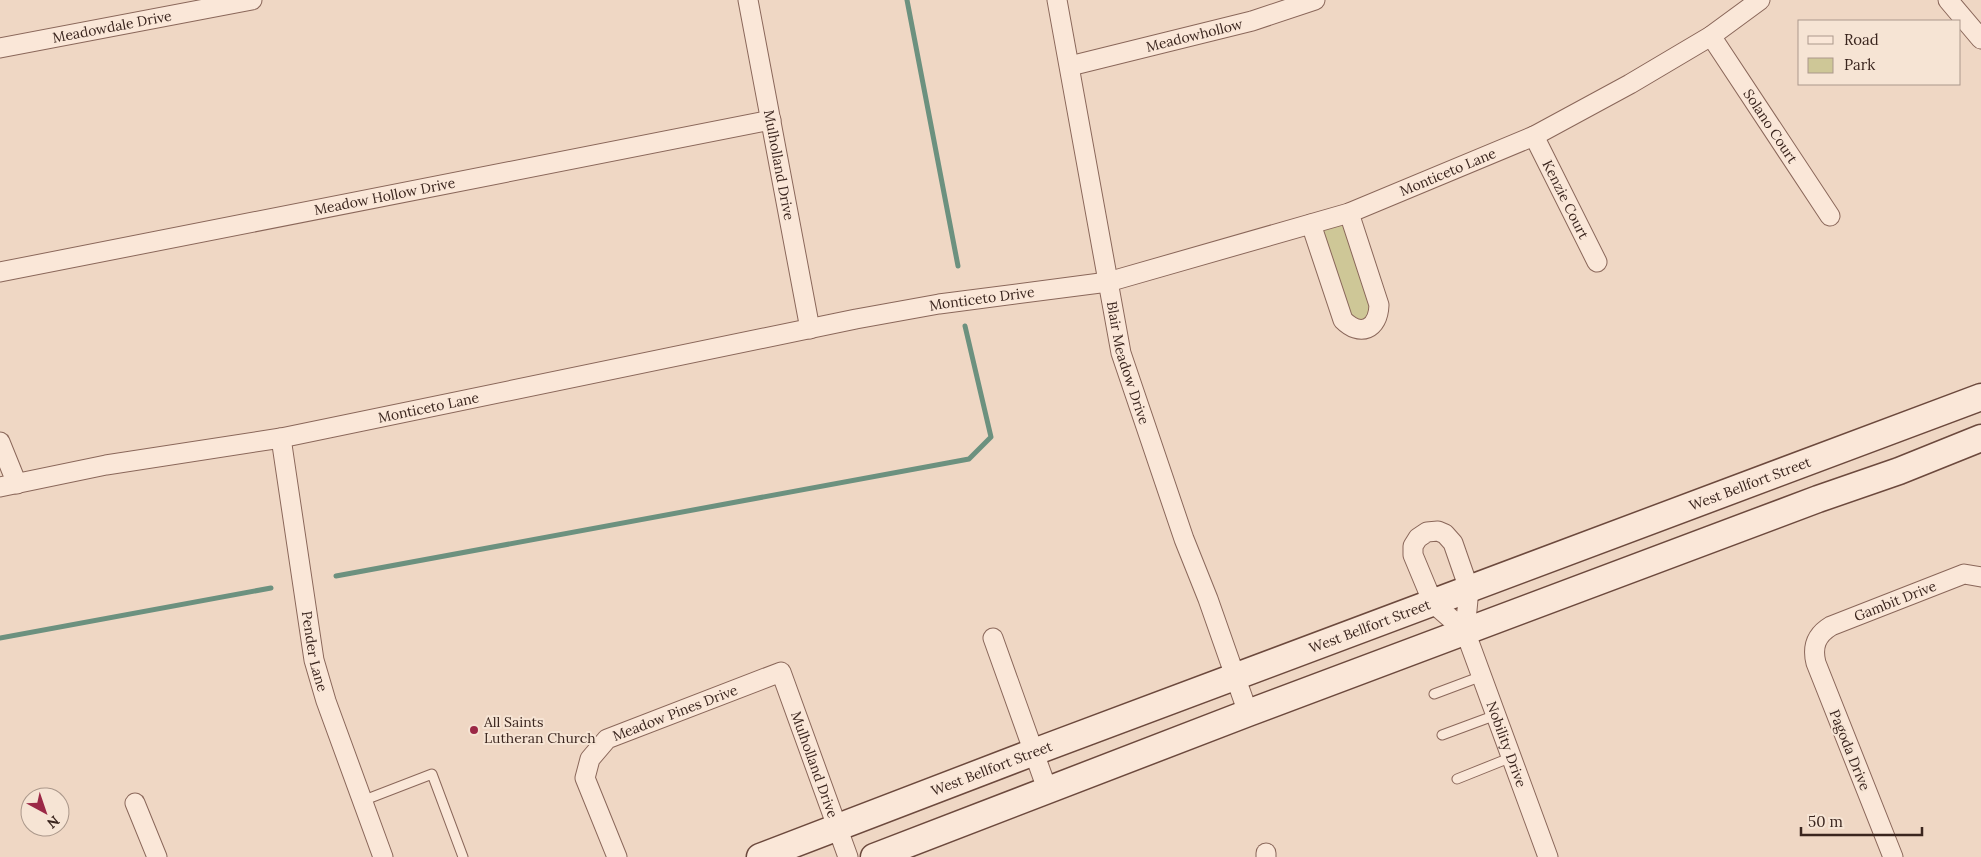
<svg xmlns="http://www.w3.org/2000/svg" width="1981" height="857" viewBox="0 0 1981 857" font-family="Lora,serif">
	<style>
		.green { fill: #cec797 }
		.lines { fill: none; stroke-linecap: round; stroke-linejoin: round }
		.stream { stroke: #6c917f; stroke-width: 5 }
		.service-casing { stroke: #8a675a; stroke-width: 11 }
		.minor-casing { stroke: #8a675a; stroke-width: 21 }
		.secondary-casing { stroke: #6c493d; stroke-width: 29 }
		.service { stroke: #fae7d8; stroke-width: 9 }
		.minor { stroke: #fae7d8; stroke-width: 19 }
		.secondary { stroke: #fae7d8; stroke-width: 26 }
		.poi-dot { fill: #9b2846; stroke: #f6e4d4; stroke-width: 2 }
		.labels { text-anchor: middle; stroke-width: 4; stroke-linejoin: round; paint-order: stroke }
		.street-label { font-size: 14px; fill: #3a251e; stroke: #f6e4d4 }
		.poi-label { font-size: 14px; fill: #3a251e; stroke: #f6e4d4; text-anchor: start }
	</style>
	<rect width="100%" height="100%" fill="#efd7c4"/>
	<path class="green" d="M 1348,215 L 1378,306 L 1357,328 L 1313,224 Z"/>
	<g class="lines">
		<path class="stream" d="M 907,0 L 958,266
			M 336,576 L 969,459 L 991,437 L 965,326
			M 0,638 L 271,588"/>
		<defs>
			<path id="service" d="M 1434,694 L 1482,676
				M 1442,735 L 1496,715
				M 1457,779 L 1512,757
				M 362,801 L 432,774 L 463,857"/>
			<g id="minor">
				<path id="s1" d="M 748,0 L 810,329"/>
				<path id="s2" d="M 1057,0 L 1121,353 L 1184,539 L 1208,599 L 1248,713"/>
				<path d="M 1948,0 L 1981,39"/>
				<path id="s3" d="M 1711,36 L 1830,216"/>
				<path id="s4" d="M 0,48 L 252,0"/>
				<path id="s5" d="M 1070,66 L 1252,21 L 1315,0"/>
				<path id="s6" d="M 1534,136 L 1597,262"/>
				<path d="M 1311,224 L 1343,320 C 1360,337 1378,330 1379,305 L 1349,213"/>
				<path id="s7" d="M 0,272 L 771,120"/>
				<path id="s8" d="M 281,438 L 314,660 L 326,701 L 383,857"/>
				<path d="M 0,442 L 17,484"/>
				<path id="s9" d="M 0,487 L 106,465 L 281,438 L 856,319 L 939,304 L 1108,282 L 1349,213 L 1534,136 L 1630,84 L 1711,36 L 1760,0"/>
				<path id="s10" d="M 1465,631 L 1433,603 L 1413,555 L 1413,546 L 1418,538 L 1427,532 L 1438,531 L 1445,534 L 1453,543 L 1469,589 L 1465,631 L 1548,857"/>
				<path d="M 993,638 L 1047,789"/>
				<path d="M 135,803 L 157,857"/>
				<path d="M 1266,853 L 1266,857"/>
				<path id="s11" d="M 617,857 L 585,778 L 590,759 L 607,739 L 781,672 L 848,857"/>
				<path id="s12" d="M 1893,857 L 1816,663 C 1812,647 1816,635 1831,626 L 1964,574 L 1981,577"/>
			</g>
			<g id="secondary">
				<path id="s13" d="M 760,857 L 1034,752 L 1981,397"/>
				<path d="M 874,857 L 1248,713 L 1818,499 L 1899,471 L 1981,438"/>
			</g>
		</defs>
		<use href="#service" class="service-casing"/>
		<use href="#minor" class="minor-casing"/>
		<use href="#secondary" class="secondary-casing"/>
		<use href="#service" class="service"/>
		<use href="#minor" class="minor"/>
		<use href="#secondary" class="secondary"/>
	</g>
	<circle class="poi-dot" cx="474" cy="730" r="5"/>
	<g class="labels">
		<g class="street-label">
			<text dy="5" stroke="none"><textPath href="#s4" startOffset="114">Meadowdale Drive</textPath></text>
			<text dy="5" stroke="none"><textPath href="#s5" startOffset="128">Meadowhollow</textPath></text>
			<text dy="5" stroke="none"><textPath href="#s3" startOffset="108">Solano Court</textPath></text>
			<text dy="5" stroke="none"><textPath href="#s1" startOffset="168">Mulholland Drive</textPath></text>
			<text dy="5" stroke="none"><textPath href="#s9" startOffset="1485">Monticeto Lane</textPath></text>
			<text dy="5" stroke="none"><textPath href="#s7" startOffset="392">Meadow Hollow Drive</textPath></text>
			<text dy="5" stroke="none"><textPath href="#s6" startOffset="71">Kenzie Court</textPath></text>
			<text dy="5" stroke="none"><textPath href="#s9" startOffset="1000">Monticeto Drive</textPath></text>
			<text dy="5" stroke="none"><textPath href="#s2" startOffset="370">Blair Meadow Drive</textPath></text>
			<text dy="5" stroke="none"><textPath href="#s9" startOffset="436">Monticeto Lane</textPath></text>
			<text dy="5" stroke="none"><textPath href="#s13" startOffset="1058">West Bellfort Street</textPath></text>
			<text dy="5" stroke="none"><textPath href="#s12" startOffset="321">Gambit Drive</textPath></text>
			<text dy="5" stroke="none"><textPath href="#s13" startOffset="652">West Bellfort Street</textPath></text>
			<text dy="5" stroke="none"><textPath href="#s8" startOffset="216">Pender Lane</textPath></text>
			<text dy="5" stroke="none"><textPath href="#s11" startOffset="204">Meadow Pines Drive</textPath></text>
			<text dy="5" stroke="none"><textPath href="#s10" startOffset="366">Nobility Drive</textPath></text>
			<text transform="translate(1850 750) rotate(68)" y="5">Pagoda Drive</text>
			<text dy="5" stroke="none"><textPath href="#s11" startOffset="416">Mulholland Drive</textPath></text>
			<text dy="5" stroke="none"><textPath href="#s13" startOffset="248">West Bellfort Street</textPath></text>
		</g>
		<g class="poi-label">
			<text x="484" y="727">All Saints<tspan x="484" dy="16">Lutheran Church</tspan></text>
		</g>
	</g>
	<rect x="1798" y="20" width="162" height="65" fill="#f6e4d4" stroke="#ab988b"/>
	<rect x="1808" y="36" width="25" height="8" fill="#fae7d8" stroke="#ab988b"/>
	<text x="1844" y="45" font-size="15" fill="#3a251e">Road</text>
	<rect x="1808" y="58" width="25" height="15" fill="#cec797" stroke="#ab988b"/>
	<text x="1844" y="70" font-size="15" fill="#3a251e">Park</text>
	<g transform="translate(45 812) rotate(140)"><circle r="24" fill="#f6e4d4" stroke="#ab988b"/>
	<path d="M0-4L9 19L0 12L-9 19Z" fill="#9b2846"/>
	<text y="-8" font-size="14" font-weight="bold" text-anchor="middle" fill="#3a251e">N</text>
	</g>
	<path d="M1801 827v8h121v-8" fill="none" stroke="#3a251e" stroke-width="2.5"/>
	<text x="1808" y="827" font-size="15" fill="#3a251e" stroke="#f6e4d4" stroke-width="4" paint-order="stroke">50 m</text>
</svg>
